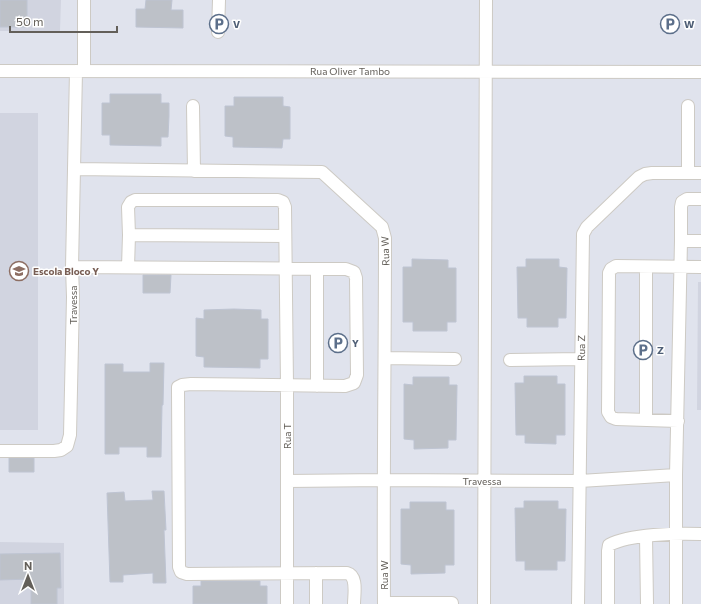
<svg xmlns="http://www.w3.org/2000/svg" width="701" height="604" viewBox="0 0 701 604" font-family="Commissioner,sans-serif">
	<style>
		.education { fill: #d1d4e0 }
		.building { fill: #bdc1c8; stroke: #bec4d2 }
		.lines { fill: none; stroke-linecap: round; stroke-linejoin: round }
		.street-casing { stroke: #cdcac4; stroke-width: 14 }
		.street { stroke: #fff; stroke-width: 12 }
		.labels { text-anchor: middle; stroke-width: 3; stroke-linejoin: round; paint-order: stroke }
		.service-label { font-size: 10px; font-weight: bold; fill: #4e5e75; stroke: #fff; text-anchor: start }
		.street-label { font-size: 10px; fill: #635f59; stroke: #fff }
		.education-label { font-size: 10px; font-weight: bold; fill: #785e54; stroke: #fff; text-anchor: start }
	</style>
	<rect width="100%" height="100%" fill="#e0e3ed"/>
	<path class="education" d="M 0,0 L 61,0 L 60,31 L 0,31 Z
		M 0,113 L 38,113 L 38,430 L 0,430 Z
		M 698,282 L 701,282 L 701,410 L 697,410 Z
		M 0,542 L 64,543 L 64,604 L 0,604 Z"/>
	<path class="building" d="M 0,0 L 27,0 L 27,27 L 0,27 Z
		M 146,0 L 172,0 L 171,10 L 183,10 L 183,28 L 136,27 L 136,9 L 145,9 Z
		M 110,94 L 161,94 L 161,103 L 169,103 L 169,116 L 168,137 L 161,137 L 161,146 L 110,145 L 110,135 L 102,135 L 102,103 L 110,103 Z
		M 234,97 L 283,97 L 283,106 L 290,107 L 290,139 L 283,139 L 282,148 L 233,147 L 233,137 L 225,136 L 225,106 L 234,106 Z
		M 412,259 L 448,260 L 448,268 L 456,268 L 456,322 L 447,322 L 447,331 L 413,331 L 413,322 L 403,322 L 403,267 L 412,267 Z
		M 526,259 L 559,259 L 559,267 L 567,268 L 566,318 L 558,318 L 558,327 L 527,327 L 527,318 L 518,318 L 517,267 L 526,267 Z
		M 143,275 L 171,275 L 170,293 L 143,293 Z
		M 234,309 L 261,310 L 261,319 L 268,319 L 268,359 L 260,359 L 260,368 L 204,367 L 204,357 L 196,356 L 196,318 L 204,319 L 204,310 Z
		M 150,363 L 164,363 L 163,405 L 162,405 L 161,457 L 147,457 L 147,447 L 119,447 L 119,454 L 105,454 L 105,364 L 123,364 L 123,372 L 150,372 Z
		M 524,376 L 557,376 L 557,384 L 565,384 L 565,435 L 556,435 L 556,444 L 525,443 L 525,435 L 516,435 L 515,383 L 524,383 Z
		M 413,377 L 449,377 L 449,385 L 457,385 L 456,440 L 448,440 L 448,448 L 414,449 L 414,440 L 404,439 L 404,384 L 413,385 Z
		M 9,458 L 34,458 L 34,472 L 9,472 Z
		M 152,491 L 164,491 L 166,530 L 164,530 L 166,583 L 153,583 L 153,573 L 123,575 L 123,582 L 110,582 L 107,493 L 124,492 L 125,501 L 153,500 Z
		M 524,501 L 558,501 L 558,509 L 566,509 L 565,561 L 557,561 L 557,570 L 525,570 L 525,561 L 516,561 L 515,508 L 524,508 Z
		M 410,502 L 446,502 L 446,510 L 454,510 L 454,565 L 445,565 L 445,573 L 411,574 L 411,565 L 401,564 L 401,509 L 410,509 Z
		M 60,553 L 61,588 L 57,588 L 57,604 L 31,604 L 31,579 L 0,580 L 0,554 Z
		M 201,581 L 260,581 L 260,586 L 267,586 L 267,604 L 193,604 L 193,586 L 201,586 Z"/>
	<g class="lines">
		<defs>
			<path id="street" d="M 218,32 L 219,0
				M 0,71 L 701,72
				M 84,71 L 84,0
				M 193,106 L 194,171
				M 75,169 L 322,172 L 382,227 L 385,238 C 385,360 383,482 384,604
				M 688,173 L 688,106
				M 129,235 L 285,236
				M 681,241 L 701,241
				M 72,267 L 346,269 L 354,272 L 356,278 L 357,375 L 354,383 L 345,386 L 191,384 L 182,385 L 178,387 L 178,390 L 179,567 L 181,572 L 187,574 L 347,573 C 358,576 354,594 354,604
				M 128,267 L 129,235 L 128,207 L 131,202 L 135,200 L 278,200 L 283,202 L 285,207 L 287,385 L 287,604
				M 385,358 L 455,359
				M 510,360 L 581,359
				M 317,386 L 317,269
				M 646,420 L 646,267
				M 678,421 L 616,419 L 611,417 L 608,412 L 609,273 L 611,269 L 616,266 L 701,267
				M 0,451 L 54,451 L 61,450 L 67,446 L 70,435 L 73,297 L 72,267 L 76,71
				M 287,481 L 384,480 L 580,481 L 676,475
				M 646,536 L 647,604
				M 316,573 L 316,604
				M 384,603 L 452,603
				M 484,604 L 486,0
				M 578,604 L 583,234 L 587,227 L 639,177 L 645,174 L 652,173 L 701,173
				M 608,604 L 608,551 L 609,545 C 630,534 677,533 701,534
				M 676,604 L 676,475 L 681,241 L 681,207 L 682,202 L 687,199 L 701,199"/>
		</defs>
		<use href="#street" class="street-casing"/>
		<use href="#street" class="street"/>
	</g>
	<defs>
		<symbol id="parking-ring" viewBox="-11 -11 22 22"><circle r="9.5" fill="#fff" stroke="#5c6f8a" stroke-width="1.5"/><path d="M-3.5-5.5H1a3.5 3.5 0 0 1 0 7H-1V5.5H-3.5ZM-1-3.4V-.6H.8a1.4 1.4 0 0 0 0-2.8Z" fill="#5c6f8a"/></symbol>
		<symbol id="school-ring" viewBox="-11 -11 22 22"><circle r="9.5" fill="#fff" stroke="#8d6e63" stroke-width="1.5"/><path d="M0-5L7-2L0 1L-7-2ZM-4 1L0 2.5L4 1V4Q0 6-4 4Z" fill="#8d6e63"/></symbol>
	</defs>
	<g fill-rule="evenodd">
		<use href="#parking-ring" x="208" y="13" width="22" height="22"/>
		<use href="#parking-ring" x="659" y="13" width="22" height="22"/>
		<use href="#school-ring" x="8" y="260" width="22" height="22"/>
		<use href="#parking-ring" x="327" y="332" width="22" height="22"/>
		<use href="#parking-ring" x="632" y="339" width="22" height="22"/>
	</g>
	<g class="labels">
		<g class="service-label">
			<text x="233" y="28">V</text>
			<text x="684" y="28">W</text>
			<text x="352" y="347">Y</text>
			<text x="657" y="354">Z</text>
		</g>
		<g class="street-label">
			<text x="350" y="75">Rua Oliver Tambo</text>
			<text transform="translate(385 251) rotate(-92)" y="4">Rua W</text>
			<text transform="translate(73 305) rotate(-90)" y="4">Travessa</text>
			<text transform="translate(581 348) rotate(-89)" y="4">Rua Z</text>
			<text transform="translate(287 436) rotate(-90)" y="4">Rua T</text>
			<text x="482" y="485">Travessa</text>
			<text transform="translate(384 575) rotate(-90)" y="4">Rua W</text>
		</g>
		<g class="education-label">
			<text x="33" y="275">Escola Bloco Y</text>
		</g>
	</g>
	<g transform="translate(28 576)" stroke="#ffffff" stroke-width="3" paint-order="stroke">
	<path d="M0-3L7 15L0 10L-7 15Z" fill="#635f59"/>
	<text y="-6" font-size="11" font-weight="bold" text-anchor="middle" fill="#635f59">N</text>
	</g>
	<path d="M10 26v6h107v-6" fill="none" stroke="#635f59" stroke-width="2"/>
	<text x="16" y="26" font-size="12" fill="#635f59" stroke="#ffffff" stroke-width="3" paint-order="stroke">50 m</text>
</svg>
